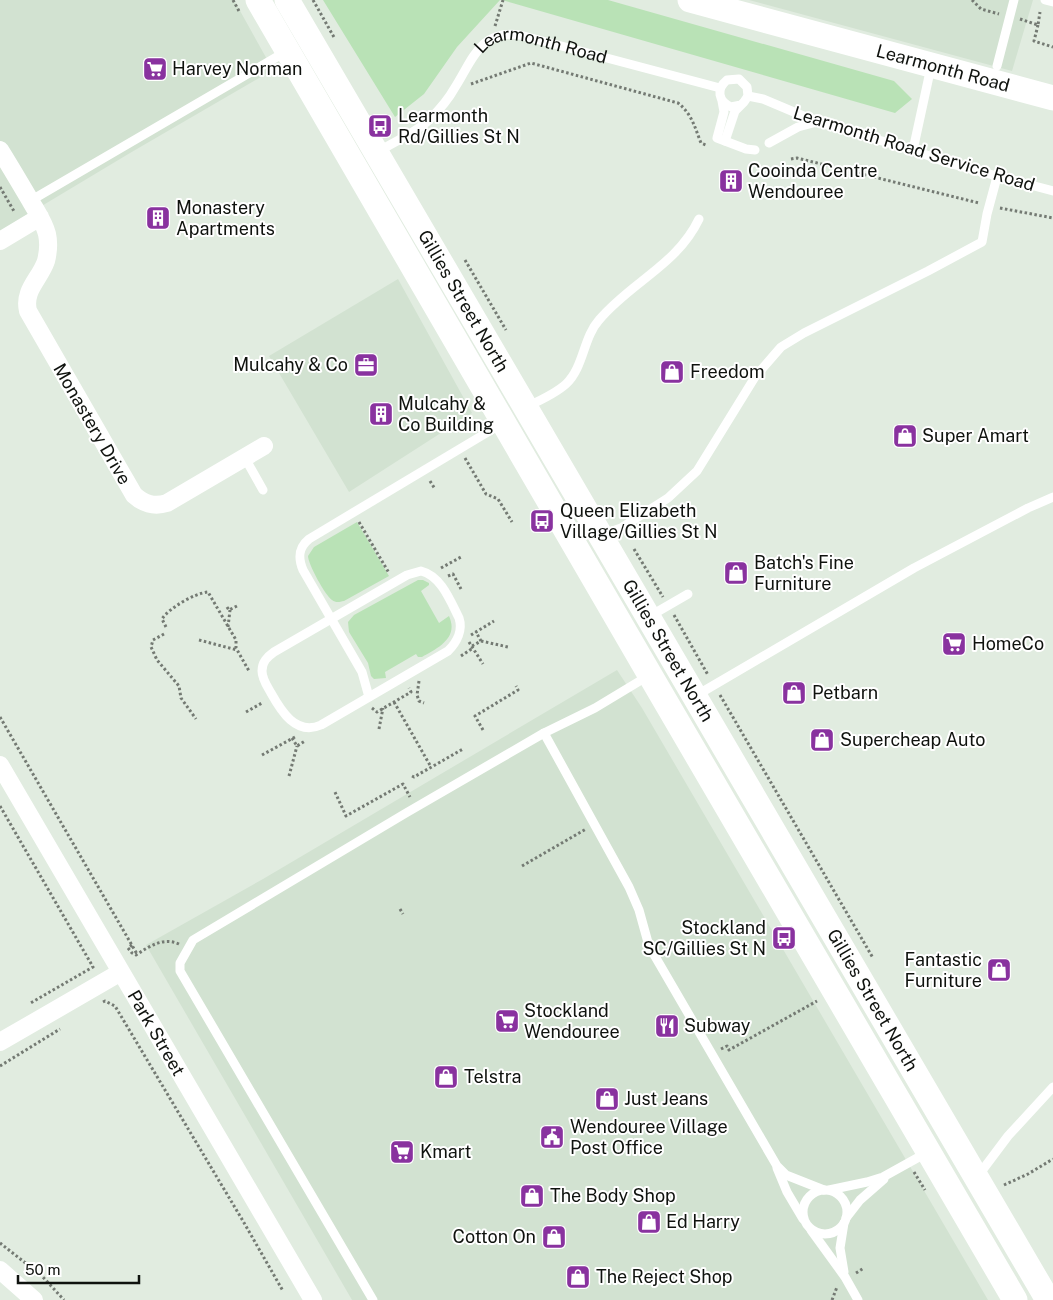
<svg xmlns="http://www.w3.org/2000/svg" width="1053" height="1300" viewBox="0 0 1053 1300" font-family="'Public Sans',sans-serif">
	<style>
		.built { fill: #d2e2d1 }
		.green { fill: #b9e2b6 }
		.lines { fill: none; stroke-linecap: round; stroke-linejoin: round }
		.path { stroke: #747a73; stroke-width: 3; stroke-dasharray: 2.5 2.5; stroke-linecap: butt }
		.service { stroke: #fff; stroke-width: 9 }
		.minor { stroke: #fff; stroke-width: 18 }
		.secondary { stroke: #fff; stroke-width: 25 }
		.labels { text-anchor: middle; stroke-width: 4; stroke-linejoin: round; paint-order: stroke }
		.street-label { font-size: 18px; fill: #0f120e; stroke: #fff }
		.poi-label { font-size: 18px; fill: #0f120e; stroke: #fff; text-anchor: start }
	</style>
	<rect width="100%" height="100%" fill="#e1ece0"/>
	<path class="built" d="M 0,0 L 234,0 L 273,70 L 130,153 L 0,231 Z
		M 749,0 L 1033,0 L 1012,71 Z
		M 398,279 L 472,413 L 349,492 L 269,356 Z
		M 617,670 L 642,708 L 988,1300 L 352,1300 L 146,945 L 263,879 Z"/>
	<path class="green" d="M 323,0 L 500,0 L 457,47 L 424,94 L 395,117 Z
		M 502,0 L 608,0 L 894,81 L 912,99 L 895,113 Z
		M 357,522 L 389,576 L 344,601 C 339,602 336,603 332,600 C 325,595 308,564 308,556 L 314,547 Z
		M 418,580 L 423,580 L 429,583 L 429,585 L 421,591 L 439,623 L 449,616 C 459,638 438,648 422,657 L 418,657 L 416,654 L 385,672 L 386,678 L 374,679 L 371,676 L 368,663 L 349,632 L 348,622 L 354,615 Z"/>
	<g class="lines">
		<path class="path" d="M 233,0 L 240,13
			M 313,0 L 335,39
			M 972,0 L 981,9 L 999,14
			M 1020,19 L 1038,25 L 1040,12
			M 1038,25 L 1034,41 L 1053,47
			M 495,26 L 503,0
			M 471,84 L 531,63 L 678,103 C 692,114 695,128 701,143 L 706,145
			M 791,159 L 797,158 L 979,203
			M 0,187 L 15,213
			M 1000,208 L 1053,218
			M 465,260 L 506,330
			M 465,458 L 486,494 L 498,499 L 512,522
			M 430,481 L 435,489
			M 359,522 L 389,573
			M 634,549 L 663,597
			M 441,568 L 461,557
			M 448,576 L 453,574 L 461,589
			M 227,607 L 229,610 L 237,606
			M 674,615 L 708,675
			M 166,627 L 162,619 C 169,608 195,593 208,592 L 236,640 L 236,648 L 249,671
			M 228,627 L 230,610
			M 164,634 L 153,640 L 151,647 L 157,660 L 179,686 L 181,698 L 196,719
			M 471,635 L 494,621
			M 199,640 L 237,650
			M 481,641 L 508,647
			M 469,642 L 483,664
			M 472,646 L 481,641 L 476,632
			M 461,656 L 473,648
			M 419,681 L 417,695 L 419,701 L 424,703
			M 720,695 L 873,958
			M 394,702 L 431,767
			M 372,708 L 377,712 L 411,692 L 409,688
			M 246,712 L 262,703
			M 0,717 L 137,954
			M 379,729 L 383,708
			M 483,730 L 475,716 L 518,690 L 516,686
			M 292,738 L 297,746 L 305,741
			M 262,755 L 295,737
			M 289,776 L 297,746
			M 412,776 L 414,777 L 463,749
			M 335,792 L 346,816 L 403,784 L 410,797
			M 0,806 L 93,967 L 29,1004
			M 522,866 L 586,829
			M 400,909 L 403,914
			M 132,945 L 128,948 L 132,953 L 136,955 C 150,946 163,937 179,944
			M 103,1002 L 105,1001 L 115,1006 L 243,1221 L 283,1291
			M 721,1049 L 727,1046 L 729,1050 L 817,1001
			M 0,1066 L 60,1029
			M 914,1172 L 925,1190
			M 1004,1185 L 1028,1174 L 1053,1159
			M 0,1243 L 42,1276 L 64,1300
			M 856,1273 L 864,1268
			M 832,1300 L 837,1287"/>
		<g class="service">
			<path d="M 1045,0 L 1053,2"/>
			<path d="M 997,66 L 1014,0"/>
			<path d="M 748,96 L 763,99 L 820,123 L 913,150 L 948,163 L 1053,191"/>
			<path d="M 722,101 L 724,112 L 717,138 L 746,149 L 755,150"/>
			<path d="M 725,141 L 735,111 L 744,102 L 748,96 L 747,87 L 739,79 L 727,80 C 716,89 718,101 731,107 L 741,105"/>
			<path d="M 769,143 L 798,127 L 817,122"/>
			<path d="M 913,150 L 931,67"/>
			<path id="s1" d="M 378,152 C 395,141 416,133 430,119 C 439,110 448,100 454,89 C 472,62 479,29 520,35 L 720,88"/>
			<path d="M 30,201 L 287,51"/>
			<path d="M 526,407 C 539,401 555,394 566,384 C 584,367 583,338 599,320 C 631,282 677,265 699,219"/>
			<path d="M 245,458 L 263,490"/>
			<path d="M 601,535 L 621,528 L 668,498 L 697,471 L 755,377 L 781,347 L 804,333 L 928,271 L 982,242 L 987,214 L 997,177"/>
			<path d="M 421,571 C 441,576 450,600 459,618 C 463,630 457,642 448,651 L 321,725 C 296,736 281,711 271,693 C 267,686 262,679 262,671 C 262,662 267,657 274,652 L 407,575 Z"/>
			<path d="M 650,616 L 688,594"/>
			<path d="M 697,695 L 914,568 L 1028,508 L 1053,497"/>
			<path d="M 369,697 L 362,672 L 303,570 C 298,558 298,548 309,539 L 503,423"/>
			<path d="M 544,733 L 629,887 L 639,910 L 649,946 L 777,1166 L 786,1175 L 824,1190"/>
			<path d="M 777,1168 L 787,1192 L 803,1219"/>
			<path d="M 978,1176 L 1008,1136 L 1053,1087"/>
			<path d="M 829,1190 L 867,1182 L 883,1177 L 928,1152"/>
			<circle cx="825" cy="1212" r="22"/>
			<path d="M 846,1218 L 860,1200 L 884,1179"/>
			<path d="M 811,1230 L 845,1277 L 858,1300"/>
			<path d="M 844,1272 L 840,1248 L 844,1223"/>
			<path d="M 373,1300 L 180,971 L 180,963 L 193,940 L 406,813 L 544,733 L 595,708 L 648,676"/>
		</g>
		<path class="minor" d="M 0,150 C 10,166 20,183 30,200 C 36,211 44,222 47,234 C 49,243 48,253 46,261 C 40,279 23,290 28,311 L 134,495 C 144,504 154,507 167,503 L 264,446
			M 0,241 L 40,217
			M 0,765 L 313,1300
			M 0,1042 L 121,972
			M 0,1270 L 34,1300"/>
		<g class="secondary">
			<path d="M 258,0 L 650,675 L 1015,1300"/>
			<path id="s2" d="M 287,0 L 1048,1300"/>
			<path id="s3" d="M 690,0 L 1053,98"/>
		</g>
	</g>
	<defs>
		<symbol id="supermarket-square" viewBox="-11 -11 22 22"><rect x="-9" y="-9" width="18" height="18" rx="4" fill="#89329f" stroke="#fff"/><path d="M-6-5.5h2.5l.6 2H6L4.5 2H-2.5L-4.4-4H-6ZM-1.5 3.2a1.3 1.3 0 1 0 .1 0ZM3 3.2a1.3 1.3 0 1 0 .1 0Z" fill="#fff"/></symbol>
		<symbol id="bus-square" viewBox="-11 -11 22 22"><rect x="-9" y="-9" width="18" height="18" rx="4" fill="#89329f" stroke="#fff"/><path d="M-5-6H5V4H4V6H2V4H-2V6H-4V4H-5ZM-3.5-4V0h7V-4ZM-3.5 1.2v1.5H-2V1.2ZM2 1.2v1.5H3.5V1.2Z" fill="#fff"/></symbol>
		<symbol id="building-square" viewBox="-11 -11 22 22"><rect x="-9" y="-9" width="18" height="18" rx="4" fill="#89329f" stroke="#fff"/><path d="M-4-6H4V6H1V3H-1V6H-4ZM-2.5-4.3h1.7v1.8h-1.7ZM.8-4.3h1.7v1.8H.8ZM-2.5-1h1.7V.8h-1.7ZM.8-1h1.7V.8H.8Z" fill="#fff"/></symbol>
		<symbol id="office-square" viewBox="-11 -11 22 22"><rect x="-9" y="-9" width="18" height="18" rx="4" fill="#89329f" stroke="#fff"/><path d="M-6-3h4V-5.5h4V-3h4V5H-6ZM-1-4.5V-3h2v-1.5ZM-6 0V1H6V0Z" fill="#fff"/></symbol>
		<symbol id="shop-square" viewBox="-11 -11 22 22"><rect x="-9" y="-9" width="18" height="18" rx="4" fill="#89329f" stroke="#fff"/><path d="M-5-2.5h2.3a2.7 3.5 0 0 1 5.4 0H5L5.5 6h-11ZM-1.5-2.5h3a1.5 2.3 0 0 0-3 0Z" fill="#fff"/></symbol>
		<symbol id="restaurant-square" viewBox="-11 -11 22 22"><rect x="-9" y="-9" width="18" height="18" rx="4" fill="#89329f" stroke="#fff"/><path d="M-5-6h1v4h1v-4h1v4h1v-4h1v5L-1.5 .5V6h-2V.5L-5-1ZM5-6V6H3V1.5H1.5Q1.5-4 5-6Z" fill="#fff"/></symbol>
		<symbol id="civic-square" viewBox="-11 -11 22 22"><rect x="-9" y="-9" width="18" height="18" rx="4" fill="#89329f" stroke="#fff"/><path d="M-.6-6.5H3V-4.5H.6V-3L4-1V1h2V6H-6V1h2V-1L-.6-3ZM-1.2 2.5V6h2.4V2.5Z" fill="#fff"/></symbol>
	</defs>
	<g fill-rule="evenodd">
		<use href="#supermarket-square" x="141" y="55" width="28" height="28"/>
		<use href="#bus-square" x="366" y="112" width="28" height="28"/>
		<use href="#building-square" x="717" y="167" width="28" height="28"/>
		<use href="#building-square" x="144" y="204" width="28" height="28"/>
		<use href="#office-square" x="352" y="351" width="28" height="28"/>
		<use href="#shop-square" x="658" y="358" width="28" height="28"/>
		<use href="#building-square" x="367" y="400" width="28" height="28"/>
		<use href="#shop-square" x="891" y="422" width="28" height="28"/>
		<use href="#bus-square" x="528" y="507" width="28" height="28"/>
		<use href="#shop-square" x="722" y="559" width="28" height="28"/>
		<use href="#supermarket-square" x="940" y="630" width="28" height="28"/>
		<use href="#shop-square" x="780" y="679" width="28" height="28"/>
		<use href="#shop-square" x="808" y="726" width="28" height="28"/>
		<use href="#bus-square" x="770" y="924" width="28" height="28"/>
		<use href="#shop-square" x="985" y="956" width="28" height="28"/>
		<use href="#supermarket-square" x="493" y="1007" width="28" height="28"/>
		<use href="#restaurant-square" x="653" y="1012" width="28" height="28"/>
		<use href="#shop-square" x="432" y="1063" width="28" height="28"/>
		<use href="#shop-square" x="593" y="1085" width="28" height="28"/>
		<use href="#civic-square" x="538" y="1123" width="28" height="28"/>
		<use href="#supermarket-square" x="388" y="1138" width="28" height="28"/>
		<use href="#shop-square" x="518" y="1182" width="28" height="28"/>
		<use href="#shop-square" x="635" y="1208" width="28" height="28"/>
		<use href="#shop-square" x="540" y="1223" width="28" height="28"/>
		<use href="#shop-square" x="564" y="1263" width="28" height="28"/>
	</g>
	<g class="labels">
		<g class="street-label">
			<text dy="6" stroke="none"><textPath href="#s1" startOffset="214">Learmonth Road</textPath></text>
			<text dy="6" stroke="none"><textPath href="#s3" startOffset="262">Learmonth Road</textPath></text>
			<text transform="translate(914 149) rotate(17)" y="6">Learmonth Road Service Road</text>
			<text dy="6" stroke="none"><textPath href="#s2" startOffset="349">Gillies Street North</textPath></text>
			<text transform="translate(92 424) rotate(60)" y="6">Monastery Drive</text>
			<text dy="6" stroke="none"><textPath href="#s2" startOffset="754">Gillies Street North</textPath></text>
			<text dy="6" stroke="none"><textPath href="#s2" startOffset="1159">Gillies Street North</textPath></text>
			<text transform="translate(156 1033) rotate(60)" y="6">Park Street</text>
		</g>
		<g class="poi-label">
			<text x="172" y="75">Harvey Norman</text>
			<text x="398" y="122">Learmonth<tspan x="398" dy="21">Rd/Gillies St N</tspan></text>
			<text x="748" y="177">Cooinda Centre<tspan x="748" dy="21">Wendouree</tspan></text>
			<text x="176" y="214">Monastery<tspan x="176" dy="21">Apartments</tspan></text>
			<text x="348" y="371" text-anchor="end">Mulcahy &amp; Co</text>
			<text x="690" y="378">Freedom</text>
			<text x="398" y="410">Mulcahy &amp;<tspan x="398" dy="21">Co Building</tspan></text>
			<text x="922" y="442">Super Amart</text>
			<text x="560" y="517">Queen Elizabeth<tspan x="560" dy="21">Village/Gillies St N</tspan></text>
			<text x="754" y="569">Batch's Fine<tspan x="754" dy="21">Furniture</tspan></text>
			<text x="972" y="650">HomeCo</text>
			<text x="812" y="699">Petbarn</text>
			<text x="840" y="746">Supercheap Auto</text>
			<text x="766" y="934" text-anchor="end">Stockland<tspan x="766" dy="21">SC/Gillies St N</tspan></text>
			<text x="982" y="966" text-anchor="end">Fantastic<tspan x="982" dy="21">Furniture</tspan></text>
			<text x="524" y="1017">Stockland<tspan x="524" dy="21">Wendouree</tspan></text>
			<text x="684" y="1032">Subway</text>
			<text x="464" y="1083">Telstra</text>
			<text x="624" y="1105">Just Jeans</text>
			<text x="570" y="1133">Wendouree Village<tspan x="570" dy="21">Post Office</tspan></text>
			<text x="420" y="1158">Kmart</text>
			<text x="550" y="1202">The Body Shop</text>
			<text x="666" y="1228">Ed Harry</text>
			<text x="536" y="1243" text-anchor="end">Cotton On</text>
			<text x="596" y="1283">The Reject Shop</text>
		</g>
	</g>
	<path d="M18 1275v8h121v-8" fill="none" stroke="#0f120e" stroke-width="2.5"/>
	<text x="25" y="1275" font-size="15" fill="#0f120e" stroke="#ffffff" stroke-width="4" paint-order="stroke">50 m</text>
</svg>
